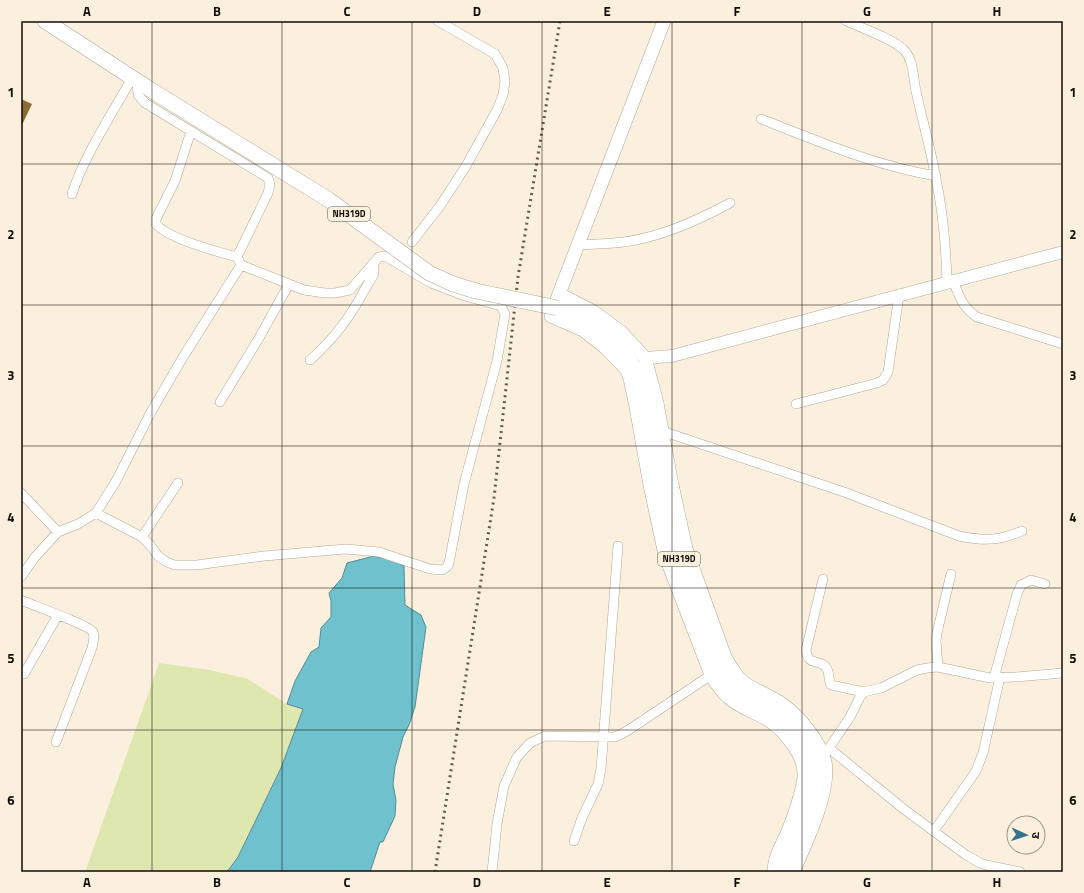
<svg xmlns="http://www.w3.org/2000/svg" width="1084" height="893" viewBox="0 0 1084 893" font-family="'Titillium Web','Noto Sans Devanagari',sans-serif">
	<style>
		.green { fill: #dfe7b1 }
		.water { fill: #6fc2cd; stroke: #538c92 }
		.building { fill: #8a6c35 }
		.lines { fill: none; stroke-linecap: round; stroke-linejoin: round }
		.minor-casing { stroke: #b2a796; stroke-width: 10 }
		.tertiary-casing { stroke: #b2a796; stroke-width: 13 }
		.secondary-casing { stroke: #b2a796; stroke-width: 14 }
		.trunk-casing { stroke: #b2a796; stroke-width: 16 }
		.minor { stroke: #fff; stroke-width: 9 }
		.tertiary { stroke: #fff; stroke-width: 12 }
		.secondary { stroke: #fff; stroke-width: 13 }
		.trunk { stroke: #fff; stroke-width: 15 }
		.rail { stroke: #625b51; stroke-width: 3; stroke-dasharray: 2 4; stroke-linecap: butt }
		.trunk-bridge-casing { stroke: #b2a796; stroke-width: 16; stroke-linecap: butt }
		.trunk-bridge { stroke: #fff; stroke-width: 15 }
		.grid { fill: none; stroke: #110d07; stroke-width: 1; stroke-opacity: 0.55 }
		.labels { text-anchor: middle; stroke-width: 4; stroke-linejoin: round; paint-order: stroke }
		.shield { fill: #fbf0de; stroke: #575148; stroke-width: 1 }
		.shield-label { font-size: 9px; font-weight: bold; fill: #110d07 }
		.neatline { fill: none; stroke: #110d07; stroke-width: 1.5 }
		.grid-label { font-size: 13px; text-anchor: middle; font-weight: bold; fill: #110d07 }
	</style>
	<rect width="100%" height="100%" fill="#fbf0de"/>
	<path class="green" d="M 159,663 L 210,670 L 248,679 L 287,704 L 303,709 L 281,768 L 238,857 L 227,872 L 85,872 Z"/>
	<path class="water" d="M 374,556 L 393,560 L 404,566 L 405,605 L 421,615 L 426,627 L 415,707 L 409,725 L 403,737 L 395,767 L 393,784 L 396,800 L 395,816 L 383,842 L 380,842 L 370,872 L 227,872 L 238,857 L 281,768 L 303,709 L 287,704 L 295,681 L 311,652 L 319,647 L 321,628 L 331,617 L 331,601 L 329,593 L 342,578 L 347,563 Z"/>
	<path class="building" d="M 21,99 L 32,104 L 21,127 Z"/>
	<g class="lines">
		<defs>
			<path id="minor" d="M 846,21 C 862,28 894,39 905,51 C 914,62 913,78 916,91 C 922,119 930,146 935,174 C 943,210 946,246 947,283
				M 137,81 L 138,95 L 145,103 L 268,178 L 270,184 L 268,193 L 237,257 L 241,265
				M 761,119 C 818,141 875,166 936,176
				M 191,131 L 175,181 L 156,219 L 156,224 C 167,238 218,252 237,257
				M 72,194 C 84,156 112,114 132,78
				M 412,242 L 440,206 L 466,166 L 497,110 L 503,95 L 505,81 L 503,68 L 495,54 L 438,21
				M 578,245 C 593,244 608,244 624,242 C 661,237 697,221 730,203
				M 953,281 C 960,297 962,307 977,317 L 1063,344
				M 310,360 C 333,340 351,316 365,289 C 368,284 372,278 374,273 C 374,270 374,266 373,263
				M 220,402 L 259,338 L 289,284
				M 796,404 L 877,383 L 883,380 L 888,372 L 899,295
				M 662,431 L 844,492 L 959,536 C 984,541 998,541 1022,531
				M 21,493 L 58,532
				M 142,537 L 178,483
				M 21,577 L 35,557 L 58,532 L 78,524 L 96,513 L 116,481 L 151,412 L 183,357 L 241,265 L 304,290 L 325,293 L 335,293 L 350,290 L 379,257 L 385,256 L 431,283 L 465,296 L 501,306 L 505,314 L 497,361 L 464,484 L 449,563 L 447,567 L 442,570 L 430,569 L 379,552 L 346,549 L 264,556 L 197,565 L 174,565 L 165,561 L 158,556 L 151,546 L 142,537 L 96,513
				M 823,579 L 806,650 C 808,666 817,659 825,666 C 830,670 828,680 831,685 L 864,692
				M 21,600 C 32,605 89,625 93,632 C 95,637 93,643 92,648 L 56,742
				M 938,667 L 936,641 L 937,633 L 951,574
				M 24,674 L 58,615
				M 994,678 L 1017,594 L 1021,585 L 1031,580 L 1045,584
				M 830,749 L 905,810 L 966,855 L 982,864 L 1020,872
				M 823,757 L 850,717 L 860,697 L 864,692 L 881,688 L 917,670 L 927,668 L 938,667 L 990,678 L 1015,677 L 1063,673
				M 934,831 L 976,771 L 983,753 L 1000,677
				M 574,841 L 582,818 L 598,784 L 601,769 L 618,546
				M 492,872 L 497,824 L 504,786 L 517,757 L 530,743 L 545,736 L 615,737 L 627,731 L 711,675"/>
			<path id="tertiary" d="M 645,358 L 672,356 L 1063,252"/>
			<path id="secondary" d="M 664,21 L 559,294 L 551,316 L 583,330 L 606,348 L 627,370 L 630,378 L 636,407 L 650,485 L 665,555 L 711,675 C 716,683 721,691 728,697 C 738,707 758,713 770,721 C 786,733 806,756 804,777 C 802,795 795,813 789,829 C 783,843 774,857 774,872
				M 559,294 L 594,312 L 621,332 L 645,358 L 657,403 L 671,480 L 686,549 L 725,657 C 730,665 735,676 743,682 C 755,691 770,695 782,704 C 799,716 820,741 825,762 C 831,791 805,845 793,872"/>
			<path id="trunk" d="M 45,21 L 151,90
				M 557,308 C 589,320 617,338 634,368 C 649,397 653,440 659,472 C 668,518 679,562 696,606 C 704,629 715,668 733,684 C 741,692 751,697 760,703 C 781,716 808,735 813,761 C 820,792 795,842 784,872"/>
		</defs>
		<use href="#minor" class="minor-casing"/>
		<use href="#tertiary" class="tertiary-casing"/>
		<use href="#secondary" class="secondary-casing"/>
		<use href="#trunk" class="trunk-casing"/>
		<use href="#minor" class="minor"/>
		<use href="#tertiary" class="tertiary"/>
		<use href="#secondary" class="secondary"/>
		<use href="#trunk" class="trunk"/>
		<path class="rail" d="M 435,872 L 494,498 L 518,277 L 560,21"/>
		<defs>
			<path id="trunk-bridge" d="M 151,90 L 329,200 L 429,273 L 453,284 L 476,291 L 557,308"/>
		</defs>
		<use href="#trunk-bridge" class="trunk-bridge-casing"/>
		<use href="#trunk-bridge" class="trunk-bridge"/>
	</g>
	<path class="grid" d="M 152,21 L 152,872M 282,21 L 282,872M 412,21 L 412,872M 542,21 L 542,872M 672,21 L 672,872M 802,21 L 802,872M 932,21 L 932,872M 21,164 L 1063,164M 21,305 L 1063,305M 21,446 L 1063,446M 21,588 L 1063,588M 21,730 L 1063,730"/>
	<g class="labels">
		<g class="shield">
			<rect x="328" y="207" width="42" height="14" rx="3"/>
			<rect x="658" y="552" width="42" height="14" rx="3"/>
		</g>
		<g class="shield-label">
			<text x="349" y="217">NH319D</text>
			<text x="679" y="562">NH319D</text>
		</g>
	</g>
	<rect width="1084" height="893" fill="none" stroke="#fbf0de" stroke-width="44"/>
	<g transform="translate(1026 835) rotate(93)"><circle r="19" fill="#fbf0de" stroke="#9d9588"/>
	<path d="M0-3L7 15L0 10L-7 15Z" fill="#37748b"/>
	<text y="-6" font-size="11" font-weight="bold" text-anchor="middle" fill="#110d07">उ</text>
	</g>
	<rect x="22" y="22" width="1040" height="849" class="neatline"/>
	<g class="grid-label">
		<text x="87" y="16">A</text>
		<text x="217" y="16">B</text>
		<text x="347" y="16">C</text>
		<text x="477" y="16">D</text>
		<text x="607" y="16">E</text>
		<text x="737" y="16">F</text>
		<text x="867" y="16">G</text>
		<text x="997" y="16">H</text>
		<text x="11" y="97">1</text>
		<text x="1073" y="97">1</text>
		<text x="11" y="239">2</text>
		<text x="1073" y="239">2</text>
		<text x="11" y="380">3</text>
		<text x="1073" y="380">3</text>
		<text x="11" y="522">4</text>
		<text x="1073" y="522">4</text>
		<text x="11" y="663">5</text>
		<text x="1073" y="663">5</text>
		<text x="11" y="805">6</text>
		<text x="1073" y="805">6</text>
		<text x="87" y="887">A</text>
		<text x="217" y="887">B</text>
		<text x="347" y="887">C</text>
		<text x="477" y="887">D</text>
		<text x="607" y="887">E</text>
		<text x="737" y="887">F</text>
		<text x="867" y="887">G</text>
		<text x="997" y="887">H</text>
	</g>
</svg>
